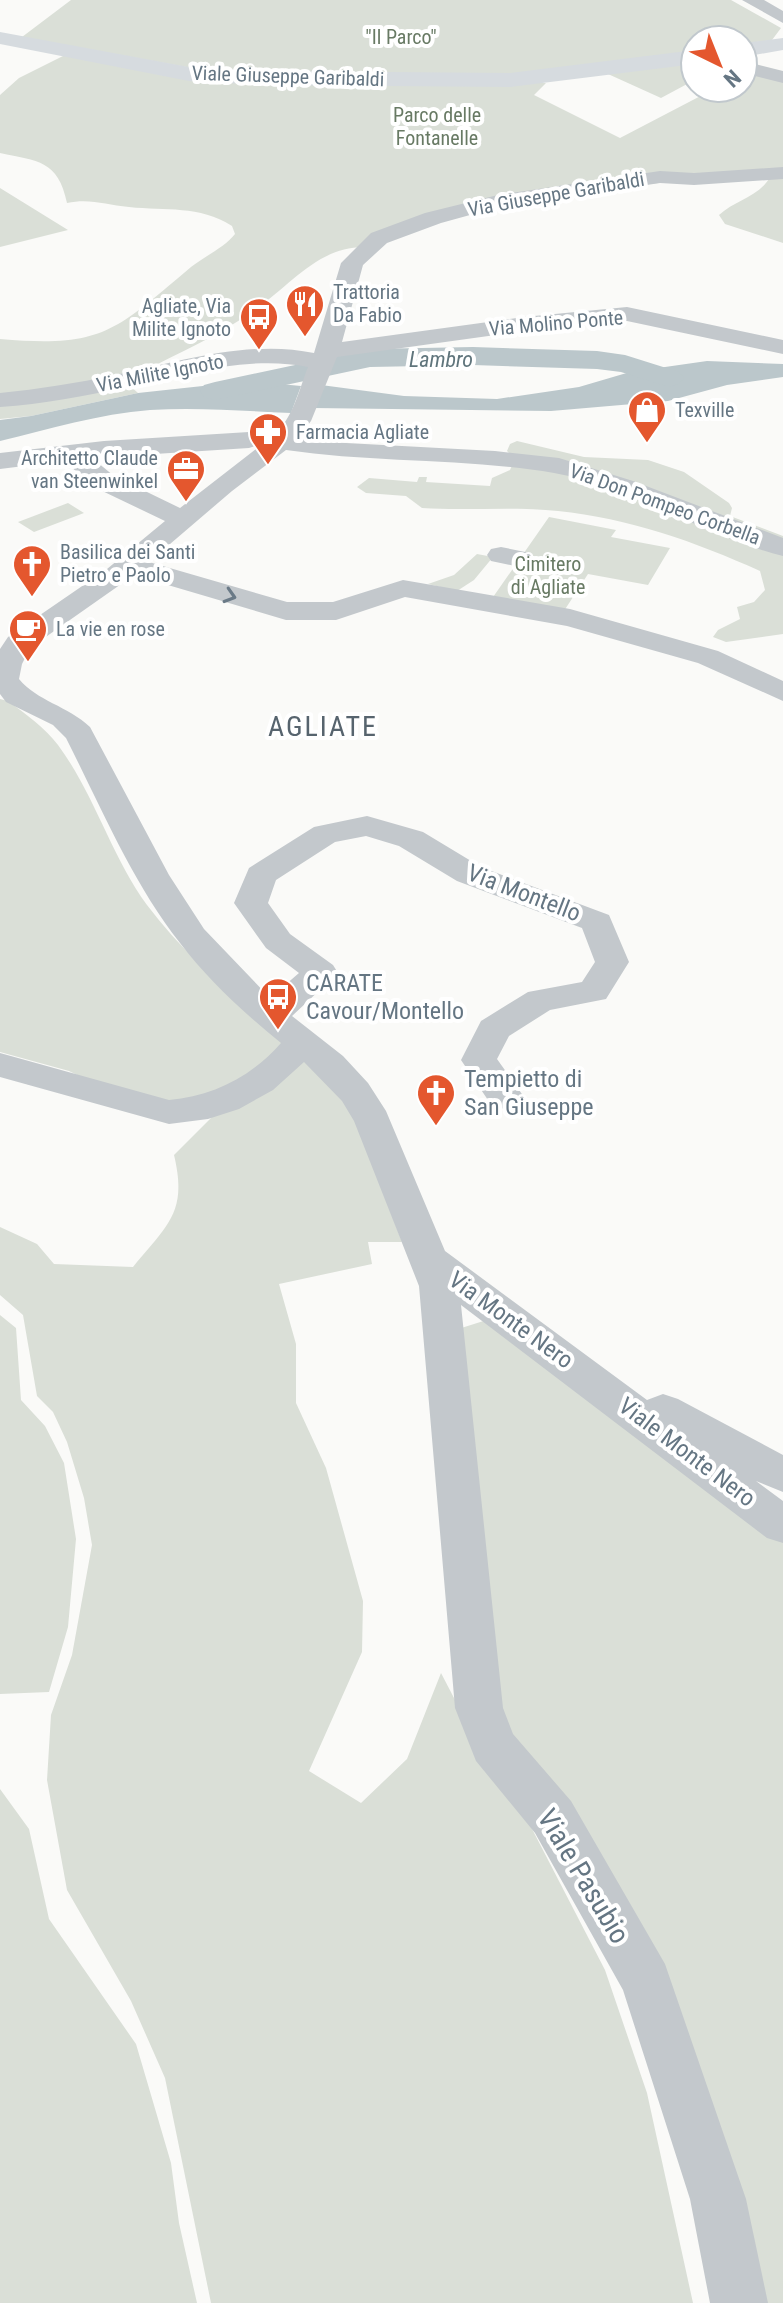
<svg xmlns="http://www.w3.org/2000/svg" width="783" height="2303" viewBox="0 0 783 2303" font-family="'Roboto Condensed',sans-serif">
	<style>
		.green { fill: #dadfd7 }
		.water { fill: #bbc7cb }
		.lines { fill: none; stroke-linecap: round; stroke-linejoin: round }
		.river { fill: #bbc7cb; fill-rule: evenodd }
		.minor { fill: #c3c8cc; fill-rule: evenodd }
		.major { fill: #d6dbdf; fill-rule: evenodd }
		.oneway { stroke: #6a7a87 }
		.labels { text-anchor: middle; stroke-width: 8; stroke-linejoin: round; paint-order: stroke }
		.far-park-label { font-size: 20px; fill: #687a64; stroke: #fff }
		.far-street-label { font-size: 20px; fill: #657683; stroke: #fff }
		.far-poi-label { font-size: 20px; fill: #657683; stroke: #fff; text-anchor: start }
		.far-water-label { font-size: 22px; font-style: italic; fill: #60757c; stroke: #fff }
		.street-label { font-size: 24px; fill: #657683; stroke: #fff }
		.poi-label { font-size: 24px; fill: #657683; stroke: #fff; text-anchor: start }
		.quarter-label { font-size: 28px; letter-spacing: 2px; fill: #57646e; stroke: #fff }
		.near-street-label { font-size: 28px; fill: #657683; stroke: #fff }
	</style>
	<rect width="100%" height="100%" fill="#fafaf8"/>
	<path class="green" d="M 71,0 L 731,0 L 781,28 L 772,40 L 743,44 L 743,40 L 695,40 L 695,51 L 517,75 L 246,73 L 197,69 L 22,37 Z
		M 67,54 L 180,78 L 546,83 L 534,95 L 620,138 L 712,90 L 706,88 L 743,88 L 743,62 L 783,73 L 783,243 L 725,224 L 719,215 C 735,200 759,197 770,177 L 694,179 L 498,201 L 367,247 C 320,245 292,284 256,309 C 221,335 179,352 141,373 L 129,385 L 138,393 L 31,416 L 0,419 L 0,339 C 103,348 115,331 191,267 C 205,256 225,247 235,234 L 232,226 C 199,205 166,211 129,207 C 106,205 90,198 67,203 C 58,160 38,161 0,153 L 0,95 L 19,78 Z
		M 695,61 L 695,85 L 689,83 L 661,98 L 608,74 Z
		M 0,188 L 68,230 L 0,247 Z
		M 517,441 L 584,457 L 648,460 L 684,472 L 729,503 L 732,508 L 730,516 L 783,536 L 783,634 L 726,642 L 713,637 L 718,630 L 740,619 L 737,607 L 754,602 L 765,590 L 760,571 C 696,542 628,518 558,511 C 513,506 467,511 422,508 L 406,496 L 366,493 L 357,487 L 369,478 L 417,482 L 419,477 L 427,477 L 426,482 L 490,486 L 492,478 L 510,470 L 515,459 L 507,451 L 510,444 Z
		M 68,503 L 84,513 L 34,532 L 18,522 Z
		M 549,517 L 616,530 L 611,537 L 670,548 L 648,585 L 588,574 L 562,614 L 491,600 Z
		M 477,554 L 493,557 L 474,580 L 457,591 L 428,584 L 454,575 Z
		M 0,699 L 8,701 C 26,714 45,728 58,745 C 95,795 111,856 147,905 C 186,957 239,1000 284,1044 L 279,1053 L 226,1088 L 177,1104 L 91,1082 L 69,1071 L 0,1052 Z
		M 307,1055 L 349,1103 L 402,1242 L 368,1242 L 372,1264 L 279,1284 L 296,1344 L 296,1403 L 326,1468 L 363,1601 L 362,1652 L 309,1771 L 361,1803 L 407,1759 L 441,1673 L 491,1769 L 530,1825 L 605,1970 L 647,2093 L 693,2303 L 211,2303 L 165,2078 L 131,2001 L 67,1890 L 47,1780 L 51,1715 L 72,1655 L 92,1545 L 84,1498 L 67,1442 L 53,1412 L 37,1396 L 23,1315 L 0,1295 L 0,1227 L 37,1244 L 54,1264 L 133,1267 C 167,1225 188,1213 174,1155 L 213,1116 Z
		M 0,1315 L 16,1328 L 21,1400 L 45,1426 L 64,1463 L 76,1539 L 68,1627 L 49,1692 L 0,1694 Z
		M 493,1318 L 783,1536 L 783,2303 L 761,2303 L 742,2195 L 499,1719 L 455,1330 Z
		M 0,1789 L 29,1829 L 49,1919 L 136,2044 L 171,2163 L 179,2223 L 197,2303 L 0,2303 Z"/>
	<path class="water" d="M 707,361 L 783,364 L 783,377 L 727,385 L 668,401 L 551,411 L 313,408 L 321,385 L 404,396 L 497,399 L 579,387 L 630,372 Z
		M 249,381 L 301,386 L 291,413 C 244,411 197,407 150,410 C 99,414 49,429 0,441 L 0,420 L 31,416 L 138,393 Z"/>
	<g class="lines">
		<path class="river" d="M 473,347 L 597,351 L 625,355 L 679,372 L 684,378 L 679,384 L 669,387 L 621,372 L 597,369 L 473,365 L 370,367 L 215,400 L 204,397 L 200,391 L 204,385 L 215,382 L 370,349 Z"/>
		<path class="minor" d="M 742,0 L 764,0 L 783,11 L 783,23 Z
			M 743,61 L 783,71 L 783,83 L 743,73 Z
			M 783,167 L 783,179 L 694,185 L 660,183 L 499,207 L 441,223 L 387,243 L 363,265 L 342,342 L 524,317 L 627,307 L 783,340 L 783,354 L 627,321 L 524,331 L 337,357 L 311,421 L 299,436 L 346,443 L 495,451 L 559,458 L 633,481 L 783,538 L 783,556 C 707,537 631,487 554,473 C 466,458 375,463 286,450 L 232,491 L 149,562 L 287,602 L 333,602 L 403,580 L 570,609 L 718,651 L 783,681 L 783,701 L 698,663 L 567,626 L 405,597 L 336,620 L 286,620 L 134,575 L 30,648 L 22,664 L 19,679 C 37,701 68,706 90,727 L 169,875 L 204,929 L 270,998 L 299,973 L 266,948 L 234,903 L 249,868 L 314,827 L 367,816 L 423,832 L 481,867 L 609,915 L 629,962 L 606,999 L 550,1010 L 509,1036 L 497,1059 L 524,1097 L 518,1106 L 505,1109 L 492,1106 L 461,1060 L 481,1021 L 528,992 L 582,982 L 595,962 L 582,928 L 457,881 L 399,846 L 366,836 L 335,842 L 276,880 L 268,903 L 290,934 L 333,965 L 338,973 L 292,1016 L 343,1056 L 368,1083 L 386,1111 L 445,1251 L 647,1400 L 663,1394 L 678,1399 L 783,1455 L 783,1492 L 756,1481 L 783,1501 L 783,1543 L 767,1538 L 461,1305 L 503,1708 L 513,1734 L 571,1801 L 665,1964 L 746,2199 L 768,2303 L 710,2303 L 690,2199 L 623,1990 L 535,1833 L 476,1761 L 455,1708 L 419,1286 L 354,1121 L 342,1101 L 304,1062 L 273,1090 L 239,1109 L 208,1119 L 169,1124 L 0,1077 L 0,1053 L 169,1100 C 213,1096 251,1077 281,1043 C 244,1013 209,981 180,943 C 132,882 101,807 66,738 L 53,725 L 6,702 L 0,694 L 0,649 L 8,637 L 107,569 L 165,521 L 96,488 L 64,461 L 0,469 L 0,453 L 104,441 L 249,432 L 258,435 L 262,440 L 258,445 L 249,448 L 92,458 L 114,476 L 180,508 L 265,442 L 268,436 C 291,429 300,386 308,367 C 250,355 184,374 127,387 C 85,396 43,404 0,407 L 0,393 C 39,389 77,383 115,375 C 177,362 250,339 314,353 L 341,263 L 371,233 L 425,213 L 498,195 L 660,171 L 694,173 Z
			M 501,547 L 530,553 L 534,559 L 530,565 L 520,567 L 491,561 L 487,555 L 491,549 Z"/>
		<path class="major" d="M 0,32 L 189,67 L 264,71 L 510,73 L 695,50 L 695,64 L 510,87 L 264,85 L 189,81 L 0,44 Z
			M 783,38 L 783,50 L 743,57 L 743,43 Z"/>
	</g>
	<defs><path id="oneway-chevron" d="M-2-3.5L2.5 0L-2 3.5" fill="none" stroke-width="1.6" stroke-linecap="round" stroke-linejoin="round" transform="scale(2)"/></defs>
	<use class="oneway" href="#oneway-chevron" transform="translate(230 596) rotate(17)"/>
	<defs>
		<symbol id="restaurant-pin" viewBox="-11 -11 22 30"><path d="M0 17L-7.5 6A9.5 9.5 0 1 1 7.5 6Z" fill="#e4572e" stroke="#fff"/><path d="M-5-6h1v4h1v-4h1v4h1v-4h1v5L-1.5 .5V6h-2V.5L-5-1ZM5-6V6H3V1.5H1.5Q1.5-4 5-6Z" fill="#fff"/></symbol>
		<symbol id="bus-pin" viewBox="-11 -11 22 30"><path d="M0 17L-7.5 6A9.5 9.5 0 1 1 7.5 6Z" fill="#e4572e" stroke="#fff"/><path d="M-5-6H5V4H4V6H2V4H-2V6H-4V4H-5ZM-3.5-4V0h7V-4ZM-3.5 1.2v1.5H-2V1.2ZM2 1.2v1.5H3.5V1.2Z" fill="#fff"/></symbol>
		<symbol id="shop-pin" viewBox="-11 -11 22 30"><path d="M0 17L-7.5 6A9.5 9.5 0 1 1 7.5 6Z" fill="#e4572e" stroke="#fff"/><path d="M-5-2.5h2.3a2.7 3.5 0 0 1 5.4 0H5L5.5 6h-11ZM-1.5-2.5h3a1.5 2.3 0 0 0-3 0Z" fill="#fff"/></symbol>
		<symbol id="pharmacy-pin" viewBox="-11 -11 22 30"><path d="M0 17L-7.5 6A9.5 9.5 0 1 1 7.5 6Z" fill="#e4572e" stroke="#fff"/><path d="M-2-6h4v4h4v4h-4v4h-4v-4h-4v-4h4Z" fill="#fff"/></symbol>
		<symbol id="office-pin" viewBox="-11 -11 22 30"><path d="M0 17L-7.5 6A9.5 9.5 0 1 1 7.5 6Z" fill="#e4572e" stroke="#fff"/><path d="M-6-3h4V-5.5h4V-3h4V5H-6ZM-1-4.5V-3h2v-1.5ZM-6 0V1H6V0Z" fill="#fff"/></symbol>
		<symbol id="church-pin" viewBox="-11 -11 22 30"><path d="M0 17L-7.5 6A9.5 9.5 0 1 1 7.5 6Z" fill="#e4572e" stroke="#fff"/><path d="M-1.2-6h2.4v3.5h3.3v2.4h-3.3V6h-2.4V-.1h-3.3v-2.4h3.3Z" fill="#fff"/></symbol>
		<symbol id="cafe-pin" viewBox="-11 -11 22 30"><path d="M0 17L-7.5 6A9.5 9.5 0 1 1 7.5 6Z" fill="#e4572e" stroke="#fff"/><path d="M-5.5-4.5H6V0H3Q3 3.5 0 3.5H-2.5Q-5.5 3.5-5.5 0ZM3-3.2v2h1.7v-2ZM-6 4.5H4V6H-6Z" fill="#fff"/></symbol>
	</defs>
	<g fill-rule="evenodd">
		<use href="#restaurant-pin" x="283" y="282" width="44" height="60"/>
		<use href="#bus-pin" x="237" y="295" width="44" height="60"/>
		<use href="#shop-pin" x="625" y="388" width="44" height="60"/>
		<use href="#pharmacy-pin" x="246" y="410" width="44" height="60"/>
		<use href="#office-pin" x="164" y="447" width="44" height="60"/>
		<use href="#church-pin" x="10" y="542" width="44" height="60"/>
		<use href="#cafe-pin" x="6" y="607" width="44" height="60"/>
		<use href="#bus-pin" x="256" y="975" width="44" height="60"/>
		<use href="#church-pin" x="414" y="1071" width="44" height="60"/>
	</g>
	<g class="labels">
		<g class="far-park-label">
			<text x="401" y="44">"Il Parco"</text>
			<text x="437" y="122">Parco delle<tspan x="437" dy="23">Fontanelle</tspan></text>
			<text x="548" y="571">Cimitero<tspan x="548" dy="23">di Agliate</tspan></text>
		</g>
		<g class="far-street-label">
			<text transform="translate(288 76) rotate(2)" y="7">Viale Giuseppe Garibaldi</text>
			<text transform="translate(556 194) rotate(-10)" y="7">Via Giuseppe Garibaldi</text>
			<text transform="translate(556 323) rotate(-5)" y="7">Via Molino Ponte</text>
			<text transform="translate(160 373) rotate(-11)" y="7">Via Milite Ignoto</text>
			<text transform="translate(665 504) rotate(20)" y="7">Via Don Pompeo Corbella</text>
		</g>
		<g class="far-poi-label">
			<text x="333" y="299">Trattoria<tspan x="333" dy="23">Da Fabio</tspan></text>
			<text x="231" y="313" text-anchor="end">Agliate, Via<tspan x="231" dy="23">Milite Ignoto</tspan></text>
			<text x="675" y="417">Texville</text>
			<text x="296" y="439">Farmacia Agliate</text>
			<text x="158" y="465" text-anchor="end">Architetto Claude<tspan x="158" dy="23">van Steenwinkel</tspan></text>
			<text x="60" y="559">Basilica dei Santi<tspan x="60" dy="23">Pietro e Paolo</tspan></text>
			<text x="56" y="636">La vie en rose</text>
		</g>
		<g class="far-water-label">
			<text x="441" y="367">Lambro</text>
		</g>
		<g class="street-label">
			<text transform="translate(524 893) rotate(21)" y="8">Via Montello</text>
			<text transform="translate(511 1320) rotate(36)" y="8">Via Monte Nero</text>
			<text transform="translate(687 1452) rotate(37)" y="8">Viale Monte Nero</text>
		</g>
		<g class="poi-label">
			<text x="306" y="991">CARATE<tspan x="306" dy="28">Cavour/Montello</tspan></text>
			<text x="464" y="1087">Tempietto di<tspan x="464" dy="28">San Giuseppe</tspan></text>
		</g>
		<g class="quarter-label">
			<text x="323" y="736">AGLIATE</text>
		</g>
		<g class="near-street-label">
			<text transform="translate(584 1876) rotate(59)" y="10">Viale Pasubio</text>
		</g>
	</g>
	<g transform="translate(719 64) rotate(137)"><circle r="38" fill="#ffffff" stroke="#c1c8cd" stroke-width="2"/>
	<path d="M0-6L14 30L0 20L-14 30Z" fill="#e4572e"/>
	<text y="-12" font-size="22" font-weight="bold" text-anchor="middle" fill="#657683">N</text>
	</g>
</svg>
